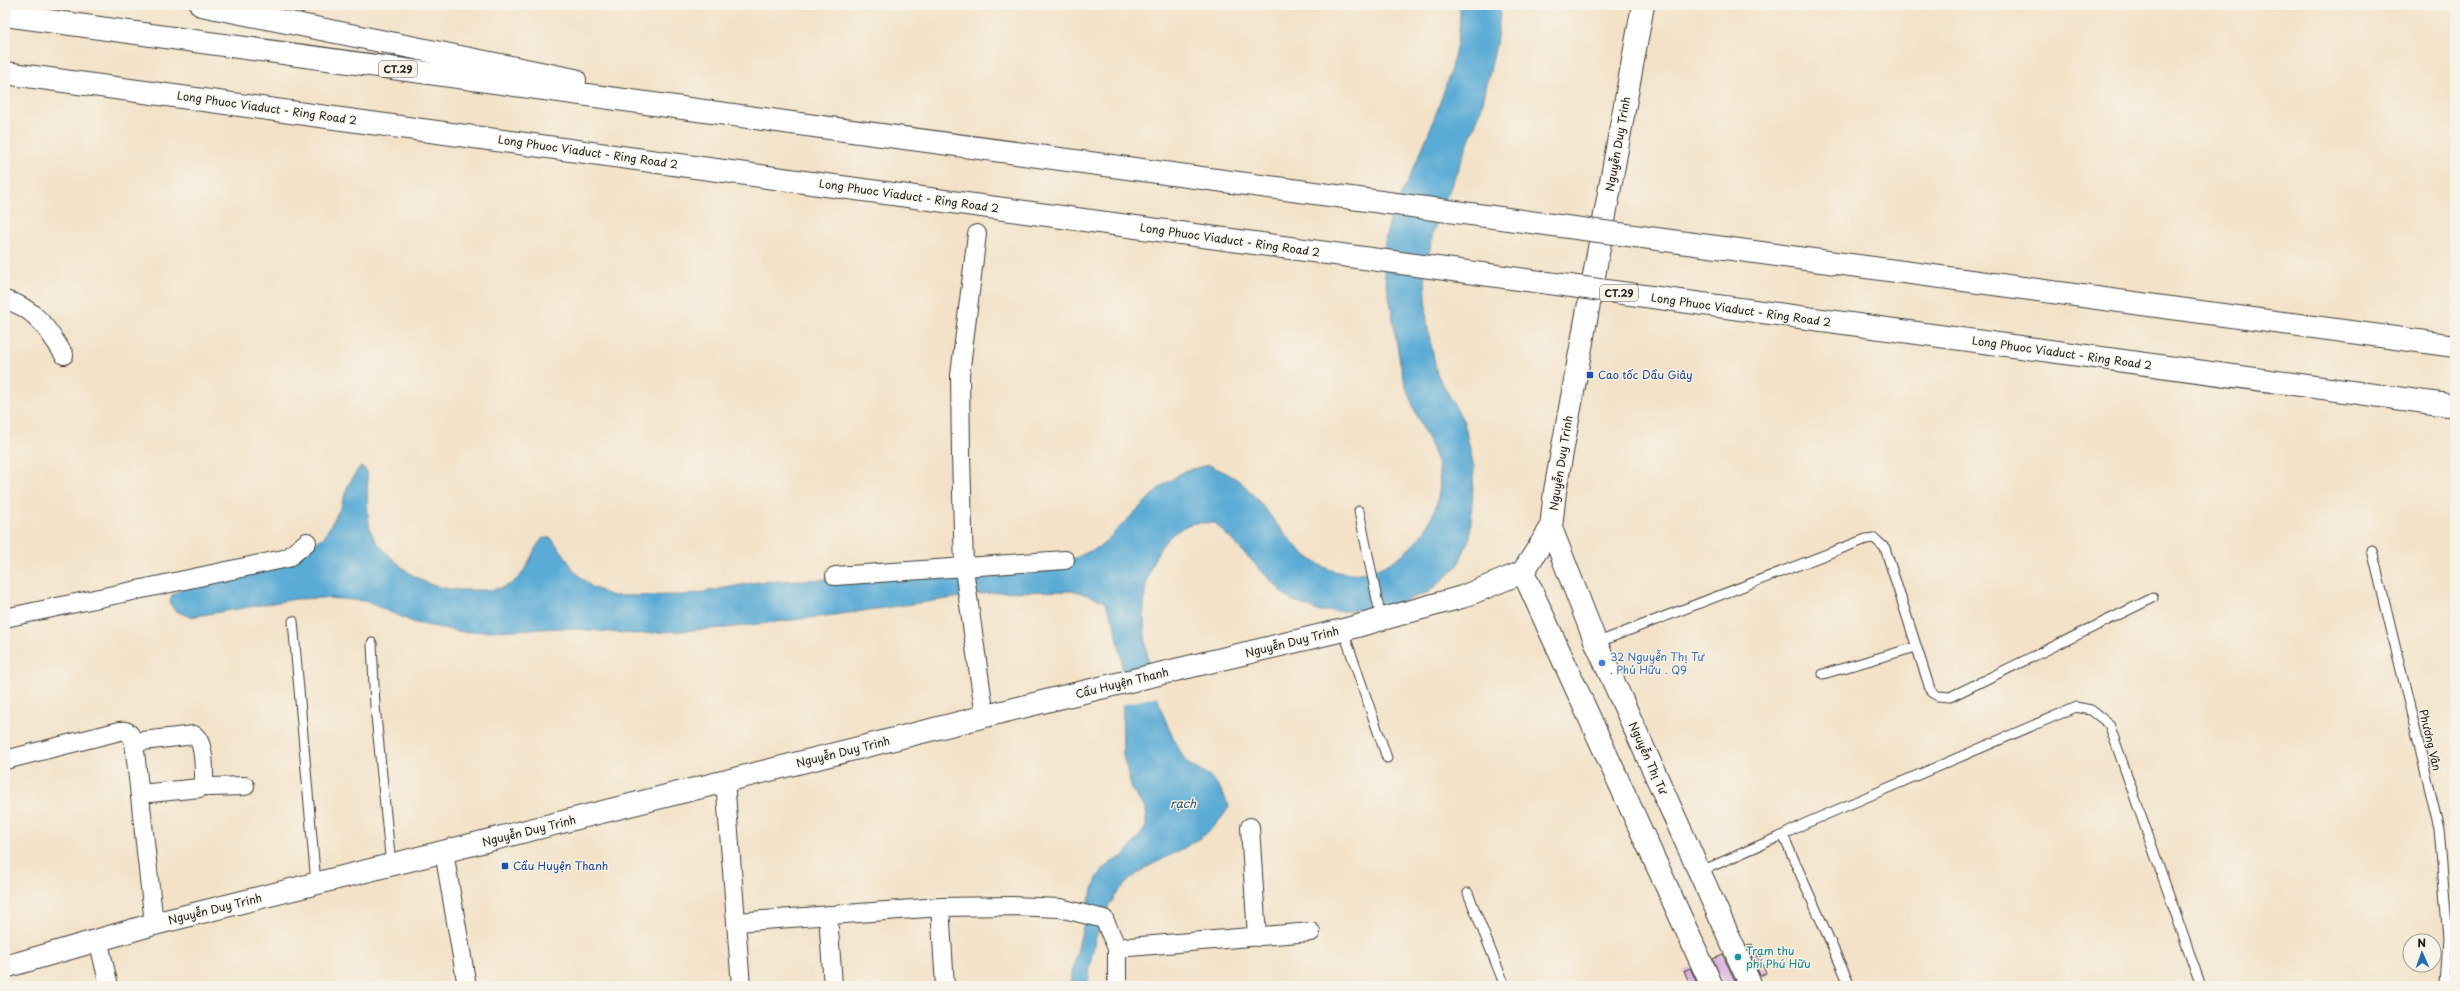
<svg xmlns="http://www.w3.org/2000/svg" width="2460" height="991" viewBox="0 0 2460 991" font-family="'Playpen Sans',sans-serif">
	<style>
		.water { fill: #5aabd5; stroke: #3b6478 }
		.pier { fill: #f3e2c8 }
		.building { fill: #dbace2 }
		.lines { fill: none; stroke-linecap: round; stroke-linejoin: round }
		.service-casing { stroke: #3c3a36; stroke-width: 11 }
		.minor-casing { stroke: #3c3a36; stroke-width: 20 }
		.tertiary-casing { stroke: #3c3a36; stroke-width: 24 }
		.secondary-casing { stroke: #3c3a36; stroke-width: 24 }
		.motorway-casing { stroke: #3c3a36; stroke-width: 24 }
		.service { stroke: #fff; stroke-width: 9 }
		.minor { stroke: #fff; stroke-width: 18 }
		.tertiary { stroke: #fff; stroke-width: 22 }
		.secondary { stroke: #fff; stroke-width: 22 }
		.motorway { stroke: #fff; stroke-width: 22 }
		.motorway-bridge-casing { stroke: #3c3a36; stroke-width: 24; stroke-linecap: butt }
		.motorway-bridge { stroke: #fff; stroke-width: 22 }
		.transit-dot { fill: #1a4fb4; stroke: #f7f3e8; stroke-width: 1.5 }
		.shop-dot { fill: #3f7fe0; stroke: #f7f3e8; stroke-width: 1.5 }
		.culture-dot { fill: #0f9aa8; stroke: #f7f3e8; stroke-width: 1.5 }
		.labels { text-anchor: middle; stroke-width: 3; stroke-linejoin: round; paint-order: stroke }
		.shield { fill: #f7f3e8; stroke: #5e5c59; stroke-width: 1 }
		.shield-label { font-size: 10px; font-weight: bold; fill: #1c1c1c }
		.street-label { font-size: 11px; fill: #1c1c1c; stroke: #f7f3e8 }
		.transit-label { font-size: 11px; fill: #164399; stroke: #f7f3e8; text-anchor: start }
		.shop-label { font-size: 11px; fill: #366cbe; stroke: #f7f3e8; text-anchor: start }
		.culture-label { font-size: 11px; fill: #0d838f; stroke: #f7f3e8; text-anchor: start }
		.water-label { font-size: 12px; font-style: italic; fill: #355566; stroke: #f7f3e8 }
	</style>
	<rect width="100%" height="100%" fill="#f7f3e8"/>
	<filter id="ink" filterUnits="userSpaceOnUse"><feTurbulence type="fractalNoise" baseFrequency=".025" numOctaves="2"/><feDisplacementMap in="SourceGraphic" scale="8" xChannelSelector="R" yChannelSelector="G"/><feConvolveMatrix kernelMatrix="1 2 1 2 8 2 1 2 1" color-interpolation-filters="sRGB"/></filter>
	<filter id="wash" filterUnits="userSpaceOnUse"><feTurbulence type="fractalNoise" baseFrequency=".012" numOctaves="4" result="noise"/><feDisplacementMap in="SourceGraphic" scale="16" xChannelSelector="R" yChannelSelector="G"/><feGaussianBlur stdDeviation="0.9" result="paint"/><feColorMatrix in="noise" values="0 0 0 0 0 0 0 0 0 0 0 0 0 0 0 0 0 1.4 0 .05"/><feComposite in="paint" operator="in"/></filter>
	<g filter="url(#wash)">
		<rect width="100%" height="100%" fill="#f3e2c8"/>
		<path class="water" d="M 1460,5 L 1501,5 L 1496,45 L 1481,110 L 1433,232 L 1425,276 L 1427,324 L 1437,374 L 1464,422 L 1474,468 L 1470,537 L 1457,567 L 1429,592 L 1395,604 L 1347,611 L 1318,611 L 1289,599 L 1215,523 C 1207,523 1195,522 1188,525 C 1118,555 1146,684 1173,737 C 1177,745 1182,757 1188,763 C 1195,769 1204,772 1211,778 C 1219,784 1224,796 1229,806 C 1212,839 1176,851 1146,868 C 1104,892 1091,942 1088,986 L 1069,986 L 1090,897 L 1098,876 L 1110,863 L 1124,856 L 1146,827 L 1146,810 L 1132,790 L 1123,755 L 1122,662 L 1115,624 L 1104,601 L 1076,591 L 997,592 L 834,615 L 724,628 L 635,634 L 564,628 L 463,632 L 415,623 L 365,601 L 326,598 L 296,599 L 190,617 L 174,610 L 170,603 L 172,595 L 193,582 L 291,560 L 324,537 L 341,507 L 348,485 L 359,468 L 363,468 L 367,471 C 368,486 366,519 371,532 C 375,542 385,551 392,558 C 421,586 441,591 480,590 C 491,590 506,589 515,581 C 529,569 531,551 543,538 L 551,538 L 563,553 L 574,571 L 592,587 L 612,596 L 687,595 L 758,582 L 880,577 L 1071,560 L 1101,546 L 1158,489 L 1184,471 L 1209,465 C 1220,470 1236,477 1245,486 C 1271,512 1291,552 1326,568 C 1349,578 1372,574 1393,561 C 1426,541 1449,498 1436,459 C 1427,435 1415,414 1407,390 C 1398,361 1395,330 1390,301 C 1388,287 1383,273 1383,260 C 1385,220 1400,199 1416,163 C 1434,121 1463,50 1460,5 Z"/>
		<path class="pier" d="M 1153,671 L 1159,696 L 1120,705 L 1120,679 Z"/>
		<g id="blocks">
			<path class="building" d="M 1752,944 L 1766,973 L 1760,976 L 1747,946 Z
				M 1723,955 L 1737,986 L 1724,986 L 1713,959 Z
				M 1690,968 L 1698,986 L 1691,986 L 1684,971 Z"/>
		</g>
	</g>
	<g filter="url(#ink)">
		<use href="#blocks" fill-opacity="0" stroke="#3c3a36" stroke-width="1"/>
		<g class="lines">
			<defs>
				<path id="service" d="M 1359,511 L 1381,619
					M 2372,550 L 2439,828 L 2448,939 L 2445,986
					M 293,621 L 316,884
					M 1343,630 L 1387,758
					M 372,643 L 375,706 L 391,865
					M 1596,643 L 1866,539 L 1874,538 L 1885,548 L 1931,692 L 1938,696 L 1950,697 L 2153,598
					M 1823,674 L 1916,647
					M 1699,872 L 1783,835
					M 1468,893 L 1505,986
					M 1850,986 L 1783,835 L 1804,824 L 2076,707 L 2091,710 L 2109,724 L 2201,986
					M 2445,986 L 2455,978"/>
				<path id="minor" d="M 977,234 L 960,375 L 961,454 L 964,569 L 985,717
					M 5,300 C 35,307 49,331 64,355
					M 835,576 L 1065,560
					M 5,618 L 288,558 L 307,542
					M 134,742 L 194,735 C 205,742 204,771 204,784 L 200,788 L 140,794
					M 5,760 L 120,731 C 129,730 130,734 134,742 L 154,924
					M 725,781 L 741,986
					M 204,784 L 210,787 L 245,786
					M 1250,827 L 1257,937
					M 444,852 L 467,986
					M 940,907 L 945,986
					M 828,915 L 833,986
					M 737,922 L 940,907 L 1012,906 L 1060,908 L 1104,919 L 1117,948 L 1311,932
					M 98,939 L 109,986
					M 1117,986 L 1117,948"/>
				<path id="tertiary" d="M 1551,528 L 1596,643 L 1751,986
					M 1523,572 L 1712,986"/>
				<path id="secondary" d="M 5,967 L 154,924 L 1054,699 L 1343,630 L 1462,597 L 1523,572 L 1551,528 L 1555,491 L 1643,5"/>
				<path id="motorway" d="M 201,5 L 575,80
					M 5,15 L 792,123
					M 5,73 L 782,179"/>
			</defs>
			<use href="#service" class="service-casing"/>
			<use href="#minor" class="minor-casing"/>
			<use href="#tertiary" class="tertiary-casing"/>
			<use href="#secondary" class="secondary-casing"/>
			<use href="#motorway" class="motorway-casing"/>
			<use href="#service" class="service"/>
			<use href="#minor" class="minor"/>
			<use href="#tertiary" class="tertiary"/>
			<use href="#secondary" class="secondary"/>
			<use href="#motorway" class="motorway"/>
			<defs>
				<path id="motorway-bridge" d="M 792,123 L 2455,346
					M 782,179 L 2455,406"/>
			</defs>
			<use href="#motorway-bridge" class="motorway-bridge-casing"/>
			<use href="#motorway-bridge" class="motorway-bridge"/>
		</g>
	</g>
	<g class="transit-dot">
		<rect x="1586" y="371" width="8" height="8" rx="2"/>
		<rect x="501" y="862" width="8" height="8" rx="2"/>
	</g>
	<circle class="shop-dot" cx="1602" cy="663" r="4"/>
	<circle class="culture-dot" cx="1738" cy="957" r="4"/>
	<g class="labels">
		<g class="shield">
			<rect x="379" y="61" width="38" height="16" rx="3"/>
			<rect x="1600" y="285" width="38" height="16" rx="3"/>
		</g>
		<g class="shield-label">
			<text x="398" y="73">CT.29</text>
			<text x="1619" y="297">CT.29</text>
		</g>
		<g class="street-label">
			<text transform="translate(267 108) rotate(8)" y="4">Long Phuoc Viaduct - Ring Road 2</text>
			<text transform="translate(1618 144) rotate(-80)" y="4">Nguyễn Duy Trinh</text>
			<text transform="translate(588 152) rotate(8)" y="4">Long Phuoc Viaduct - Ring Road 2</text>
			<text transform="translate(909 196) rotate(8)" y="4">Long Phuoc Viaduct - Ring Road 2</text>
			<text transform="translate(1230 240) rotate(8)" y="4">Long Phuoc Viaduct - Ring Road 2</text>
			<text transform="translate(1741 310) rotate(8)" y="4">Long Phuoc Viaduct - Ring Road 2</text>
			<text transform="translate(2062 353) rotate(8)" y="4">Long Phuoc Viaduct - Ring Road 2</text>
			<text transform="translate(1561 463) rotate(-81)" y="4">Nguyễn Duy Trinh</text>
			<text transform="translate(1292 642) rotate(-14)" y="4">Nguyễn Duy Trinh</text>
			<text transform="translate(1122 683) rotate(-14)" y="4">Cầu Huyện Thanh</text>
			<text transform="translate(2430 740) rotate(77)" y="4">Phương Vân</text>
			<text transform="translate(843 752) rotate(-14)" y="4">Nguyễn Duy Trinh</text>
			<text transform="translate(1648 758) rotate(66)" y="4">Nguyễn Thị Tư</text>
			<text transform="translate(529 831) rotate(-14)" y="4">Nguyễn Duy Trinh</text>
			<text transform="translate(215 909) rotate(-14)" y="4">Nguyễn Duy Trinh</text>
		</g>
		<g class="transit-label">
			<text x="1598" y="379">Cao tốc Dầu Giây</text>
			<text x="513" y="870">Cầu Huyện Thanh</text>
		</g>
		<g class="shop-label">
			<text x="1610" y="661">32 Nguyễn Thị Tư<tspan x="1610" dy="13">. Phú Hữu . Q9</tspan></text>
		</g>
		<g class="culture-label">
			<text x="1746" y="955">Trạm thu<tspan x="1746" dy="13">phí Phú Hữu</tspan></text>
		</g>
		<g class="water-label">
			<text x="1183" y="808">rạch</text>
		</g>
	</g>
	<rect width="2460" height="991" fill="none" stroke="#f7f3e8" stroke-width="20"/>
	<g transform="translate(2422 953) rotate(358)"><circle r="19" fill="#f7f3e8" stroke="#9f9d96"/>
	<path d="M0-3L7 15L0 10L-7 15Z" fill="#1f6fb2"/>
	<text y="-6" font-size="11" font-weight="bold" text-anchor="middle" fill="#1c1c1c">N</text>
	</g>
</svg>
